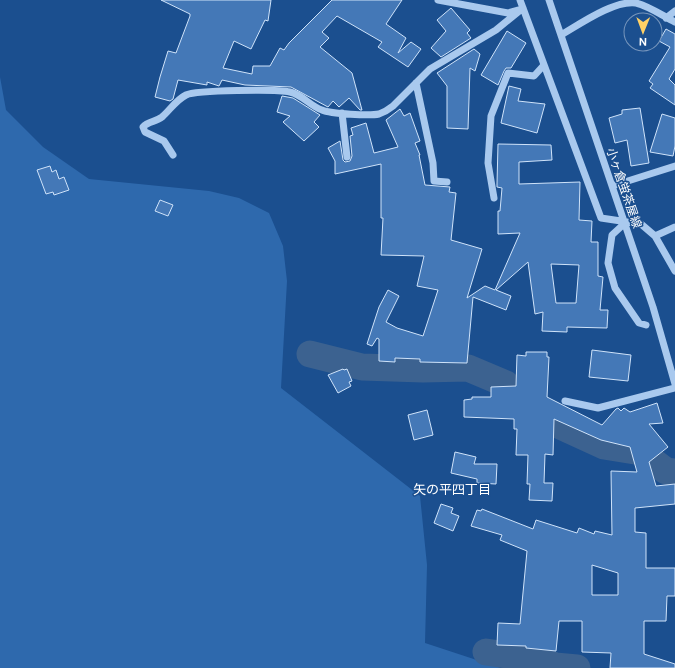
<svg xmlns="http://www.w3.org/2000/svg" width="675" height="668" viewBox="0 0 675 668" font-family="'DM Sans','Noto Sans JP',sans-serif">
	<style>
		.green { fill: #2e69ad }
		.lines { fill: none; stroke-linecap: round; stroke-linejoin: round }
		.river { stroke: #3c6290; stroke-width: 27 }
		.building { fill: #4478b7; stroke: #cfe3fa; fill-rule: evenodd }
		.minor { stroke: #a9c9ee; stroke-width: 7 }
		.labels { text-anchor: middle; stroke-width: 3; stroke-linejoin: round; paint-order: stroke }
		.street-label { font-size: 12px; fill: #fff; stroke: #1b4f8f }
		.neighbourhood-label { font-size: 13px; fill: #fff; stroke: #1b4f8f }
	</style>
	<rect width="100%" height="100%" fill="#1b4f8f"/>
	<path class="green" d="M 0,77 L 6,110 L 43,147 L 89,179 L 209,191 L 239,198 L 269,213 L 283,246 L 287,281 L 281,388 L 420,496 L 427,565 L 425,643 L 501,668 L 0,668 Z"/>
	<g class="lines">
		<path class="river" d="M 310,354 L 362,367 L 423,369 L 468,368 L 506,384 L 545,419 L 604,446 L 641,452 L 666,471 L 675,472
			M 486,652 L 542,660 L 555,666 L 577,668"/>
	</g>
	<path class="building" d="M 161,0 L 271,0 L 268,21 L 265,20 L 251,49 L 234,41 L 223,68 L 252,74 L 253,66 L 270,66 L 280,48 L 284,50 L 289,43 L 332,0 L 402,0 L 386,24 L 406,38 L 398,53 L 411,42 L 421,49 L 408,67 L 378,47 L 382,42 L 337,16 L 322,32 L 329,38 L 320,47 L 352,73 L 362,110 L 360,110 L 349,98 L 339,107 L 333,101 L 328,107 L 291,87 L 245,85 L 222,80 L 219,86 L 207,82 L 207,85 L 178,80 L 173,99 L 170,101 L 155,97 L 160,77 L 168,51 L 176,53 L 190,16 L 190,14 Z
		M 451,8 L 470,30 L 467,33 L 471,38 L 441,57 L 431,48 L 446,31 L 437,20 Z
		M 666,29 L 675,34 L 675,69 L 669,79 L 675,85 L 675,105 L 650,88 L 653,84 L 649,81 L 670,47 L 659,41 Z
		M 507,31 L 526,43 L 511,68 L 506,68 L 504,71 L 498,85 L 481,75 Z
		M 474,49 L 480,54 L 475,71 L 470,68 L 468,129 L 447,128 L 447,86 L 437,73 Z
		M 509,86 L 521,89 L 518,101 L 545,104 L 537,133 L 501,123 Z
		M 282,96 L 293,98 L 320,115 L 314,122 L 319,127 L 304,141 L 283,122 L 290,116 L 277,112 Z
		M 640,108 L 649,163 L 631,166 L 627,140 L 615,143 L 609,118 L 622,114 L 622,110 Z
		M 400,109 L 404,116 L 410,113 L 420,141 L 415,143 L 420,155 L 419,155 L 425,185 L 450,187 L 449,192 L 456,193 L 451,240 L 482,249 L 467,298 L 485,286 L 495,290 L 520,233 L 498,234 L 498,211 L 500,211 L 502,188 L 497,187 L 497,184 L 498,144 L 551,145 L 552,160 L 519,162 L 519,184 L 580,182 L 579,220 L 592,221 L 591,242 L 598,242 L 598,276 L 603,277 L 600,310 L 608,310 L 607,328 L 567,327 L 567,332 L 542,331 L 543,312 L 535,314 L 528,262 L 496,290 L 511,296 L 506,310 L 473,297 L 467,363 L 420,362 L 420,359 L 395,358 L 395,362 L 379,361 L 379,339 L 377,338 L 372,346 L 367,344 L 379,307 L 388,290 L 399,296 L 386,322 L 397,328 L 423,336 L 438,290 L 417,286 L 424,256 L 381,255 L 383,218 L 381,218 L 381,164 L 335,174 L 335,161 L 328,148 L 340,141 L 343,160 L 345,162 L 350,161 L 352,156 L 350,136 L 353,135 L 351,128 L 366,123 L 374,153 L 398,147 L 386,120 ZM 551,264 L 579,265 L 576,303 L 556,303 Z
		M 662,114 L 675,118 L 675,146 L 673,156 L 650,152 Z
		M 50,166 L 52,172 L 56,170 L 59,179 L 64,177 L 69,190 L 54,195 L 53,192 L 46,194 L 37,170 Z
		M 160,200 L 173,205 L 168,216 L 155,211 Z
		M 592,350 L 631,355 L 628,381 L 589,377 Z
		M 526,352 L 547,352 L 547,357 L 549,357 L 547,397 L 602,425 L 616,409 L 618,408 L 621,411 L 624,408 L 630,412 L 657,403 L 663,423 L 649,424 L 668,447 L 649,462 L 656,486 L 675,484 L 675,504 L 635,508 L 635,532 L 646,533 L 646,568 L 675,568 L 675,596 L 667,596 L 666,621 L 644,621 L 644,654 L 675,664 L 675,668 L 610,668 L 611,653 L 582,652 L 582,621 L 559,621 L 556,651 L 526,648 L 526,646 L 497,645 L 498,623 L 520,624 L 527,551 L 500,540 L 502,535 L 471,526 L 477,510 L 481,511 L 482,509 L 533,529 L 536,520 L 577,533 L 579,528 L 594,534 L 595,531 L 612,535 L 611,471 L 637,472 L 630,447 L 601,440 L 554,419 L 553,455 L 545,454 L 544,483 L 553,483 L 552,501 L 529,500 L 530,484 L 527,484 L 528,455 L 516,455 L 517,429 L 514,429 L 514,419 L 464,417 L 464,400 L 472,399 L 472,397 L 491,397 L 491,387 L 516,386 L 517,355 L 526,356 ZM 592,565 L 618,573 L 618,595 L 592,595 Z
		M 343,369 L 344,370 L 347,369 L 352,381 L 349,382 L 351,386 L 338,393 L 328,375 Z
		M 427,410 L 433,435 L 414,440 L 408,415 Z
		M 455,452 L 476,457 L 474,464 L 497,464 L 496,484 L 477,483 L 477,479 L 451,473 Z
		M 441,504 L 453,508 L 451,513 L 459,516 L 453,531 L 434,523 Z"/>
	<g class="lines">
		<path class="minor" d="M 438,0 L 508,13 L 518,10
			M 520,0 L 601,218 L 641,224 L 655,236 L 675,271
			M 549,0 L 653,307 L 675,384
			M 666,18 L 675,11
			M 561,35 C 580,24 614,0 636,3 C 649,6 663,16 675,22
			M 416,83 L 433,163 L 434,181 L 447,182
			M 342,113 L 347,157
			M 173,155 L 164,141 L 145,132 L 143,127 C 148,121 156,122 162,117 C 170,110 176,100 186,95 C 196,90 278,89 290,92 C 303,95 310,106 322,110 C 331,114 370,116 379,114 C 385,112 388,110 393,106 L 430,69 L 496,30 L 523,8
			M 612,186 L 675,166
			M 494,198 L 488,163 L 491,116 L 508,73 L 534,76 L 544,65
			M 625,223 L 612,235 L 608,263 L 615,288 L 639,323 L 646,325
			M 655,236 L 675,227
			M 565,401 L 598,408 L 675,388"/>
	</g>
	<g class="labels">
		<g class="street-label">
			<text transform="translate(624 188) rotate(71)" y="4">小ヶ倉蛍茶屋線</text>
		</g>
		<g class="neighbourhood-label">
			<text x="452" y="494">矢の平四丁目</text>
		</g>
	</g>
	<g transform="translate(643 32) rotate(181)"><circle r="19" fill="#1b4f8f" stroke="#7695bc"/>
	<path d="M0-3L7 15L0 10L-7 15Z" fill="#ffd166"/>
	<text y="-6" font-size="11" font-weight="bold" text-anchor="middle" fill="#ffffff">N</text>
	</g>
</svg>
